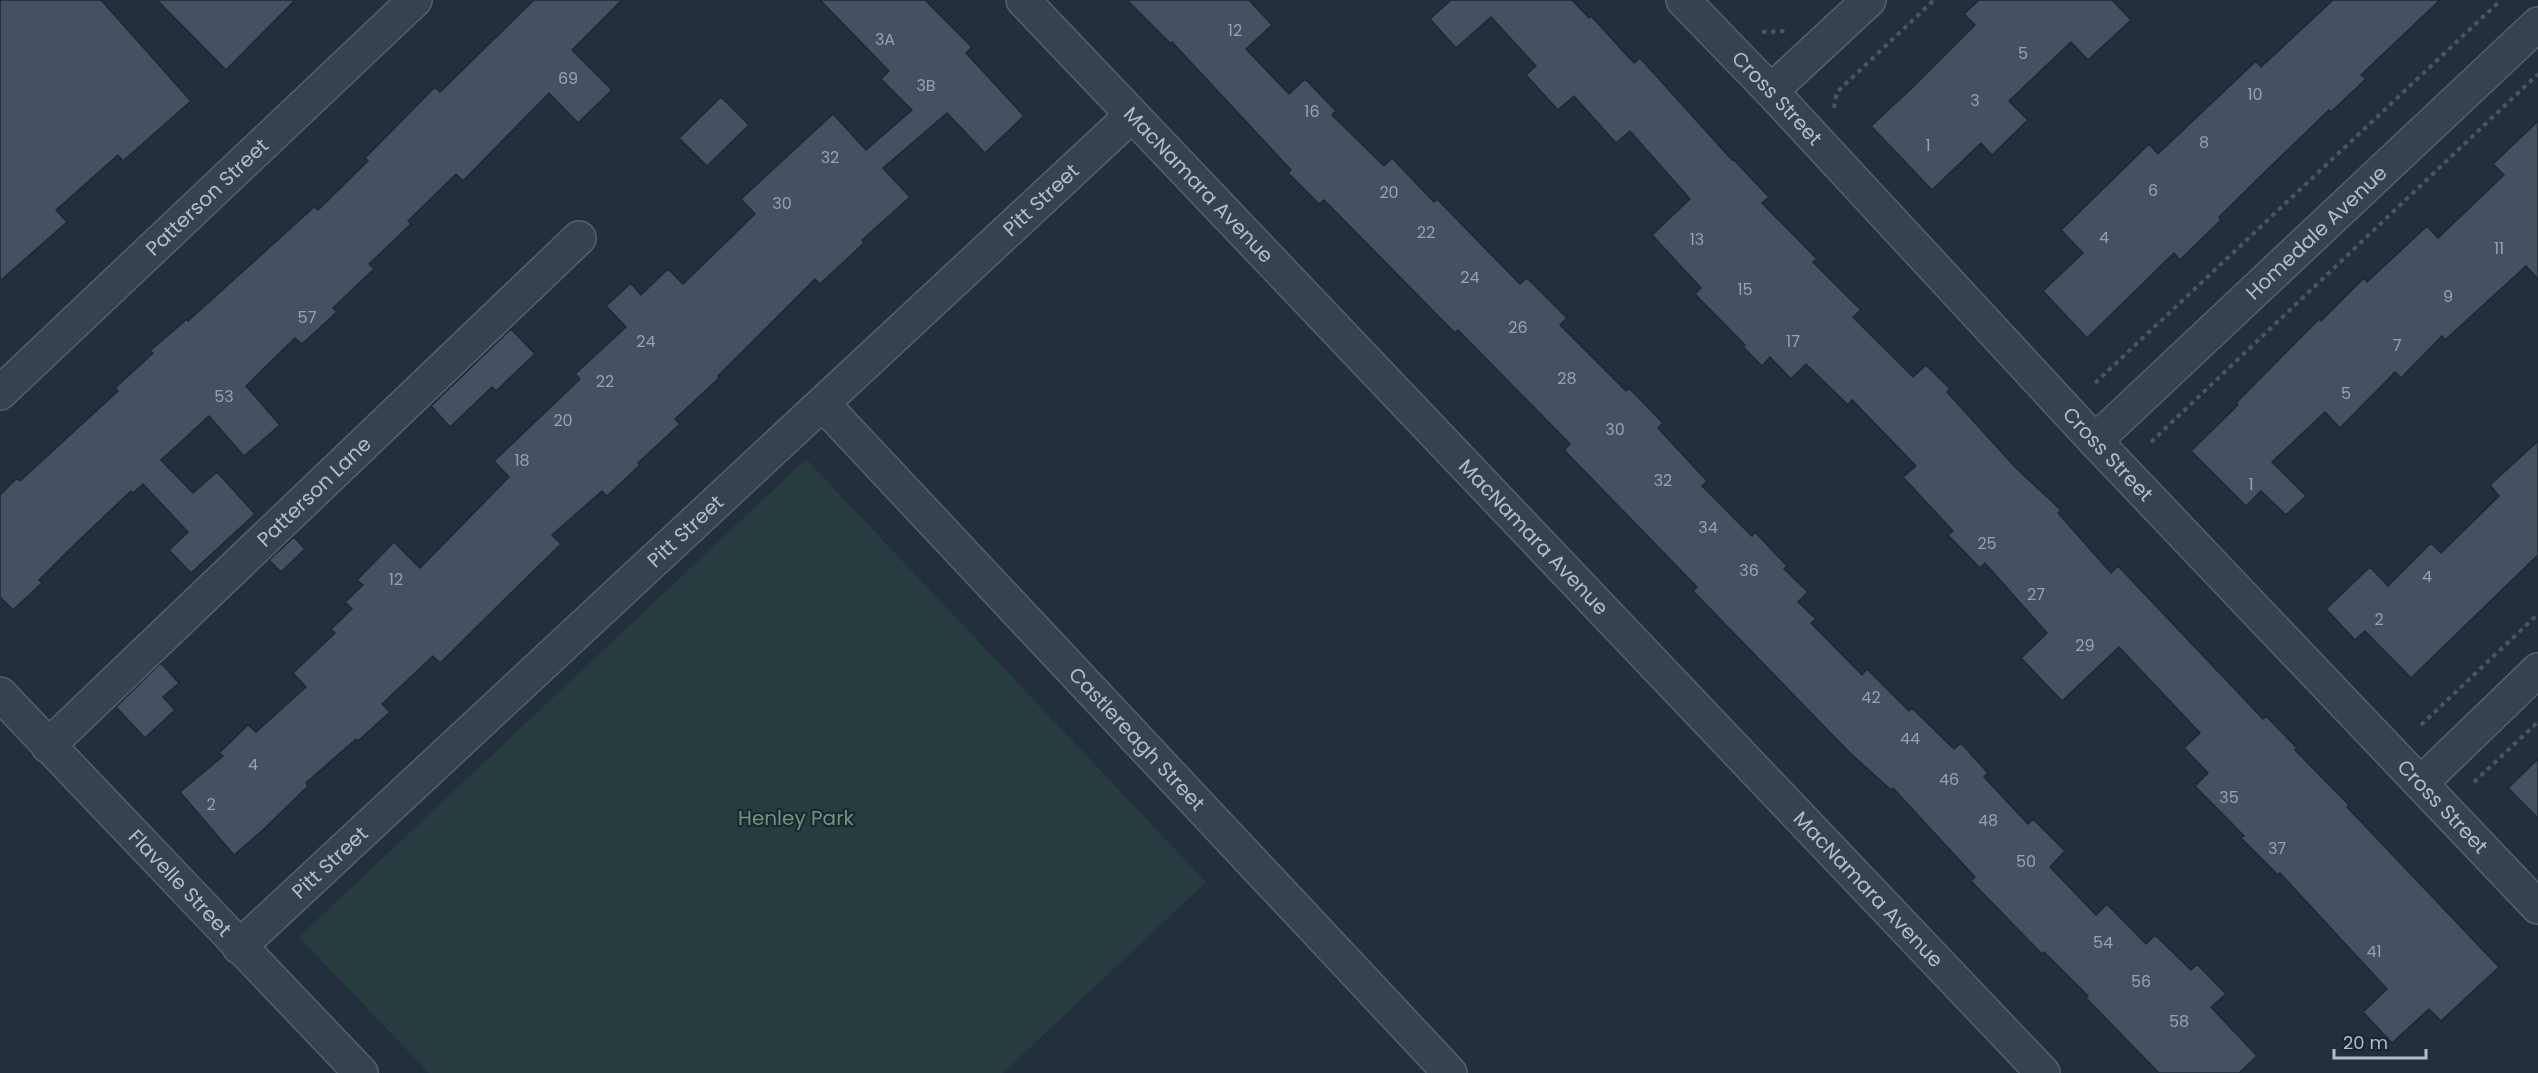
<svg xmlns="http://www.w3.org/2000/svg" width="2538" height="1073" viewBox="0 0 2538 1073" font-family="Poppins,sans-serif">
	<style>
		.green { fill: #263c3f }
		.building { fill: #455162; stroke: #1f2835; stroke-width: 1.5 }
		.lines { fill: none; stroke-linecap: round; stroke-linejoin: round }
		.minor-casing { stroke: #565f6c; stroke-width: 36 }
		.path { stroke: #44595c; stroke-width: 4; stroke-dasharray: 4.5 4.5; stroke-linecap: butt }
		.minor { stroke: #38414e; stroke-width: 33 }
		.labels { text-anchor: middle; stroke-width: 4.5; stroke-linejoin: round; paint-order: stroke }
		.number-label { font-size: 16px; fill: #98a1af }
		.street-label { font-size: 20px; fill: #b4bcc9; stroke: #1d2633 }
		.park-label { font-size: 20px; fill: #6b9a76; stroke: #1d2633 }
	</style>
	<rect width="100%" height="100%" fill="#242f3e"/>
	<path class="green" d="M 806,459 L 1206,882 L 1003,1073 L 429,1073 L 299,937 Z"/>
	<path class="building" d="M 0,0 L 101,0 L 191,101 L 123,161 L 118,155 L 56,210 L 67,222 L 0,281 Z
		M 157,0 L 295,0 L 226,70 Z
		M 534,0 L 622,0 L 572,50 L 612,90 L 578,123 L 549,93 L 463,181 L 456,174 L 408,221 L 411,224 L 369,264 L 374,269 L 333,308 L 337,312 L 302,344 L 295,338 L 246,386 L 280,425 L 244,456 L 209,416 L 161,460 L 193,493 L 217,472 L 255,514 L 191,573 L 169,550 L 188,532 L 143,484 L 133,493 L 131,491 L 71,548 L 39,580 L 42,583 L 13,610 L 0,597 L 0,495 L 17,478 L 20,481 L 118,391 L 115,388 L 153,353 L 150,351 L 187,319 L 188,321 L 314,207 L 318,210 L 368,161 L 365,158 L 435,87 L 440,92 Z
		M 820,0 L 925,0 L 972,47 L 966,53 L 1024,116 L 985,153 L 947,113 L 883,168 L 910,197 L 862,240 L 864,243 L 820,284 L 815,279 L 718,376 L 719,378 L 675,419 L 680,424 L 638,463 L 640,465 L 607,496 L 602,491 L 552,535 L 561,544 L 440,663 L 433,656 L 382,704 L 390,712 L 358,741 L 356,739 L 306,783 L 308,786 L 264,829 L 234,855 L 180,792 L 223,756 L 219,753 L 248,725 L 256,732 L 306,687 L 293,673 L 335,633 L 331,629 L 352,609 L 345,602 L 363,585 L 357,580 L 394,542 L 420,568 L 509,477 L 494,461 L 580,379 L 575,374 L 626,327 L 606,306 L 631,283 L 641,295 L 668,269 L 683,284 L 755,214 L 741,199 L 833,114 L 866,150 L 912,110 L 881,79 L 889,71 Z
		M 1127,0 L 1249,0 L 1272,25 L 1246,49 L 1289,94 L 1305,79 L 1336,111 L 1332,115 L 1384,166 L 1392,158 L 1434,202 L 1437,199 L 1520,284 L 1527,278 L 1567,318 L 1560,325 L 1626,391 L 1629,388 L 1663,423 L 1658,428 L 1707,481 L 1702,486 L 1752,536 L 1755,532 L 1787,566 L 1784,569 L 1808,592 L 1798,602 L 1816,619 L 1811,623 L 1862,675 L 1867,669 L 1909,711 L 1912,708 L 1954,749 L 1961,743 L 1988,773 L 1984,777 L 2028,824 L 2033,819 L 2065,851 L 2050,867 L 2096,915 L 2107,904 L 2146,944 L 2155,935 L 2191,970 L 2197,964 L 2226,994 L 2211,1007 L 2257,1056 L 2239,1073 L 2159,1073 L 2086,998 L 2088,996 L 2044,952 L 2042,954 L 1971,881 L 1975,877 L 1893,788 L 1891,790 L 1849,752 L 1693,591 L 1697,587 L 1564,450 L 1570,444 L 1458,330 L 1455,333 L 1324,200 L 1319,204 L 1288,173 L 1291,170 L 1172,42 L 1170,43 Z
		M 1451,0 L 1572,0 L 1589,18 L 1591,16 L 1634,63 L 1640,58 L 1732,160 L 1733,159 L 1769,197 L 1762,203 L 1817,259 L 1813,262 L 1861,310 L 1853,317 L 1913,377 L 1926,365 L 1950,389 L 1947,392 L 2016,468 L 2061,510 L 2058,513 L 2111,573 L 2118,566 L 2263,719 L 2266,716 L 2297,748 L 2295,750 L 2349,805 L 2347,807 L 2499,967 L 2441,1021 L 2429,1009 L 2392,1043 L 2363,1012 L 2387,989 L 2280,873 L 2278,875 L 2241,838 L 2244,836 L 2195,786 L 2208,773 L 2184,748 L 2200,733 L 2119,647 L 2062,701 L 2021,658 L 2047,633 L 1985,563 L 1980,568 L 1948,535 L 1953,531 L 1903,477 L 1916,466 L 1852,400 L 1848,405 L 1806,364 L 1791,379 L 1770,357 L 1762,366 L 1743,347 L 1745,345 L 1695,294 L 1701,288 L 1652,235 L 1690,199 L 1630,131 L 1616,143 L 1574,96 L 1558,110 L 1526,75 L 1536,66 L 1491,17 L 1456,48 L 1430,19 Z
		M 1979,0 L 2112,0 L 2131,20 L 2088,60 L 2071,42 L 2009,101 L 2028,120 L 1992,155 L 1981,143 L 1932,190 L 1871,126 L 1912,88 L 1975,25 L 1964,14 Z
		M 2333,0 L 2440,0 L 2361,75 L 2366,79 L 2331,112 L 2329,110 L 2271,166 L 2219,217 L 2221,220 L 2180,260 L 2174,253 L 2087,338 L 2043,291 L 2083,253 L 2061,230 L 2149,144 L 2158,154 L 2256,61 L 2261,67 Z
		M 721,97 L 749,125 L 707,166 L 679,138 Z
		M 2538,121 L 2538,279 L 2526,266 L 2445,340 L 2442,336 L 2401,378 L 2395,372 L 2340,428 L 2325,412 L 2272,462 L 2306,496 L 2286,515 L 2261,491 L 2246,506 L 2191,451 L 2238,405 L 2236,403 L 2319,319 L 2321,321 L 2364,278 L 2367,282 L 2427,226 L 2438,238 L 2504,175 L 2493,164 Z
		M 511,329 L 535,354 L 496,391 L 492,387 L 450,427 L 431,406 Z
		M 2538,441 L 2538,555 L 2411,678 L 2365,631 L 2355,640 L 2326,609 L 2370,567 L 2388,586 L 2431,543 L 2441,553 L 2499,496 L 2490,485 Z
		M 294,537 L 305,549 L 281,572 L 269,560 Z
		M 161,663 L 179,683 L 163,697 L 175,710 L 145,738 L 116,707 Z
		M 2538,759 L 2538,818 L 2508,788 Z"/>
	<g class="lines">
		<defs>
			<g id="minor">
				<path id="s1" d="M 1023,0 L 2043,1073"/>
				<path id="s2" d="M 1683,0 L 1771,91 L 2095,441 L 2538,907"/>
				<path d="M 1771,91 L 1869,0"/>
				<path id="s3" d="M 0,393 L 415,0"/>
				<path id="s4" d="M 823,404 L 1450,1073"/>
				<path id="s5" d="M 2095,441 L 2538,24"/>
				<path id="s6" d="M 0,694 L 361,1073"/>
				<path id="s7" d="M 48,746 L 579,238"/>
				<path d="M 2421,783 L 2538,670"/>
				<path id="s8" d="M 239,947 L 1132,115"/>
			</g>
		</defs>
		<use href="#minor" class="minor-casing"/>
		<path class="path" d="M 1762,32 L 1787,31
			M 1834,108 L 1837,92 L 1934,0
			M 2095,383 L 2501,0
			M 2151,442 L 2538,74
			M 2421,725 L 2538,614
			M 2474,782 L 2538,722"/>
		<use href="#minor" class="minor"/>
	</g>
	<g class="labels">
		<g class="number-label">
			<text x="1235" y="36">12</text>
			<text x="885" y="45">3A</text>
			<text x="2023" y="59">5</text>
			<text x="568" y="84">69</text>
			<text x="926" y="91">3B</text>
			<text x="2255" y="100">10</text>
			<text x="1975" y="106">3</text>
			<text x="1312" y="117">16</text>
			<text x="2204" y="148">8</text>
			<text x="1928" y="151">1</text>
			<text x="830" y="163">32</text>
			<text x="2153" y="196">6</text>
			<text x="1389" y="198">20</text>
			<text x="782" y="209">30</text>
			<text x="1426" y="238">22</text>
			<text x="2104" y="243">4</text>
			<text x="1697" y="245">13</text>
			<text x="2499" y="254">11</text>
			<text x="1470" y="283">24</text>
			<text x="1745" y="295">15</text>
			<text x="2448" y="302">9</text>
			<text x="307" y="323">57</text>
			<text x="1518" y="333">26</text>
			<text x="646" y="347">24</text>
			<text x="1793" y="347">17</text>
			<text x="2397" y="351">7</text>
			<text x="1567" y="384">28</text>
			<text x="605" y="387">22</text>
			<text x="2346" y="399">5</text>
			<text x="224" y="402">53</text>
			<text x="563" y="426">20</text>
			<text x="1615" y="435">30</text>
			<text x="522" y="466">18</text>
			<text x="1663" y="486">32</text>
			<text x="2251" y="490">1</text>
			<text x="1708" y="533">34</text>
			<text x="1987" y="549">25</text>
			<text x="1749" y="576">36</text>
			<text x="2427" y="582">4</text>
			<text x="396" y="585">12</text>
			<text x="2036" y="600">27</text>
			<text x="2379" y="625">2</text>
			<text x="2085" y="651">29</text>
			<text x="1871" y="703">42</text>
			<text x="1910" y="744">44</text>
			<text x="253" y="770">4</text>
			<text x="1949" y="785">46</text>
			<text x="2229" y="803">35</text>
			<text x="211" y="810">2</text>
			<text x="1988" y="826">48</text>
			<text x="2277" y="854">37</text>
			<text x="2026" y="867">50</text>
			<text x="2103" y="948">54</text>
			<text x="2374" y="957">41</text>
			<text x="2141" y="987">56</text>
			<text x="2179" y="1027">58</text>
		</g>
		<g class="street-label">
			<text dy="7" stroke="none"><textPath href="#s2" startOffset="136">Cross Street</textPath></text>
			<text dy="7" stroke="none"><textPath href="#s1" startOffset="255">MacNamara Avenue</textPath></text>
			<text dy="7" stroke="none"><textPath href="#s3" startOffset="285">Patterson Street</textPath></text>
			<text dy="7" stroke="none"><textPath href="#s8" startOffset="1096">Pitt Street</textPath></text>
			<text dy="7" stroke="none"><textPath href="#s5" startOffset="304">Homedale Avenue</textPath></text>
			<text dy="7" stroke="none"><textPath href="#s2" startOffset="622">Cross Street</textPath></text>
			<text dy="7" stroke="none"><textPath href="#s7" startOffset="368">Patterson Lane</textPath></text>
			<text dy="7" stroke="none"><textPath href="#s8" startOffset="610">Pitt Street</textPath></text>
			<text dy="7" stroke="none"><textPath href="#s1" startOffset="741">MacNamara Avenue</textPath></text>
			<text dy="7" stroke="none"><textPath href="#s4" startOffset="459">Castlereagh Street</textPath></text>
			<text dy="7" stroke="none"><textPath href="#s2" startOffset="1108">Cross Street</textPath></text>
			<text dy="7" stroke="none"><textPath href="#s8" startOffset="124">Pitt Street</textPath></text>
			<text dy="7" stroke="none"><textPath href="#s6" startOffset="261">Flavelle Street</textPath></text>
			<text dy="7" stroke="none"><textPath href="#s1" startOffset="1227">MacNamara Avenue</textPath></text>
		</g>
		<g class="park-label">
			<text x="796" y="825">Henley Park</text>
		</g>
	</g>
	<path d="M2334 1049v9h92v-9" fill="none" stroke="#b4bcc9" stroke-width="3"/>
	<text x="2343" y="1049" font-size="18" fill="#b4bcc9" stroke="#1d2633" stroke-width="4.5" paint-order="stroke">20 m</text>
</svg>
